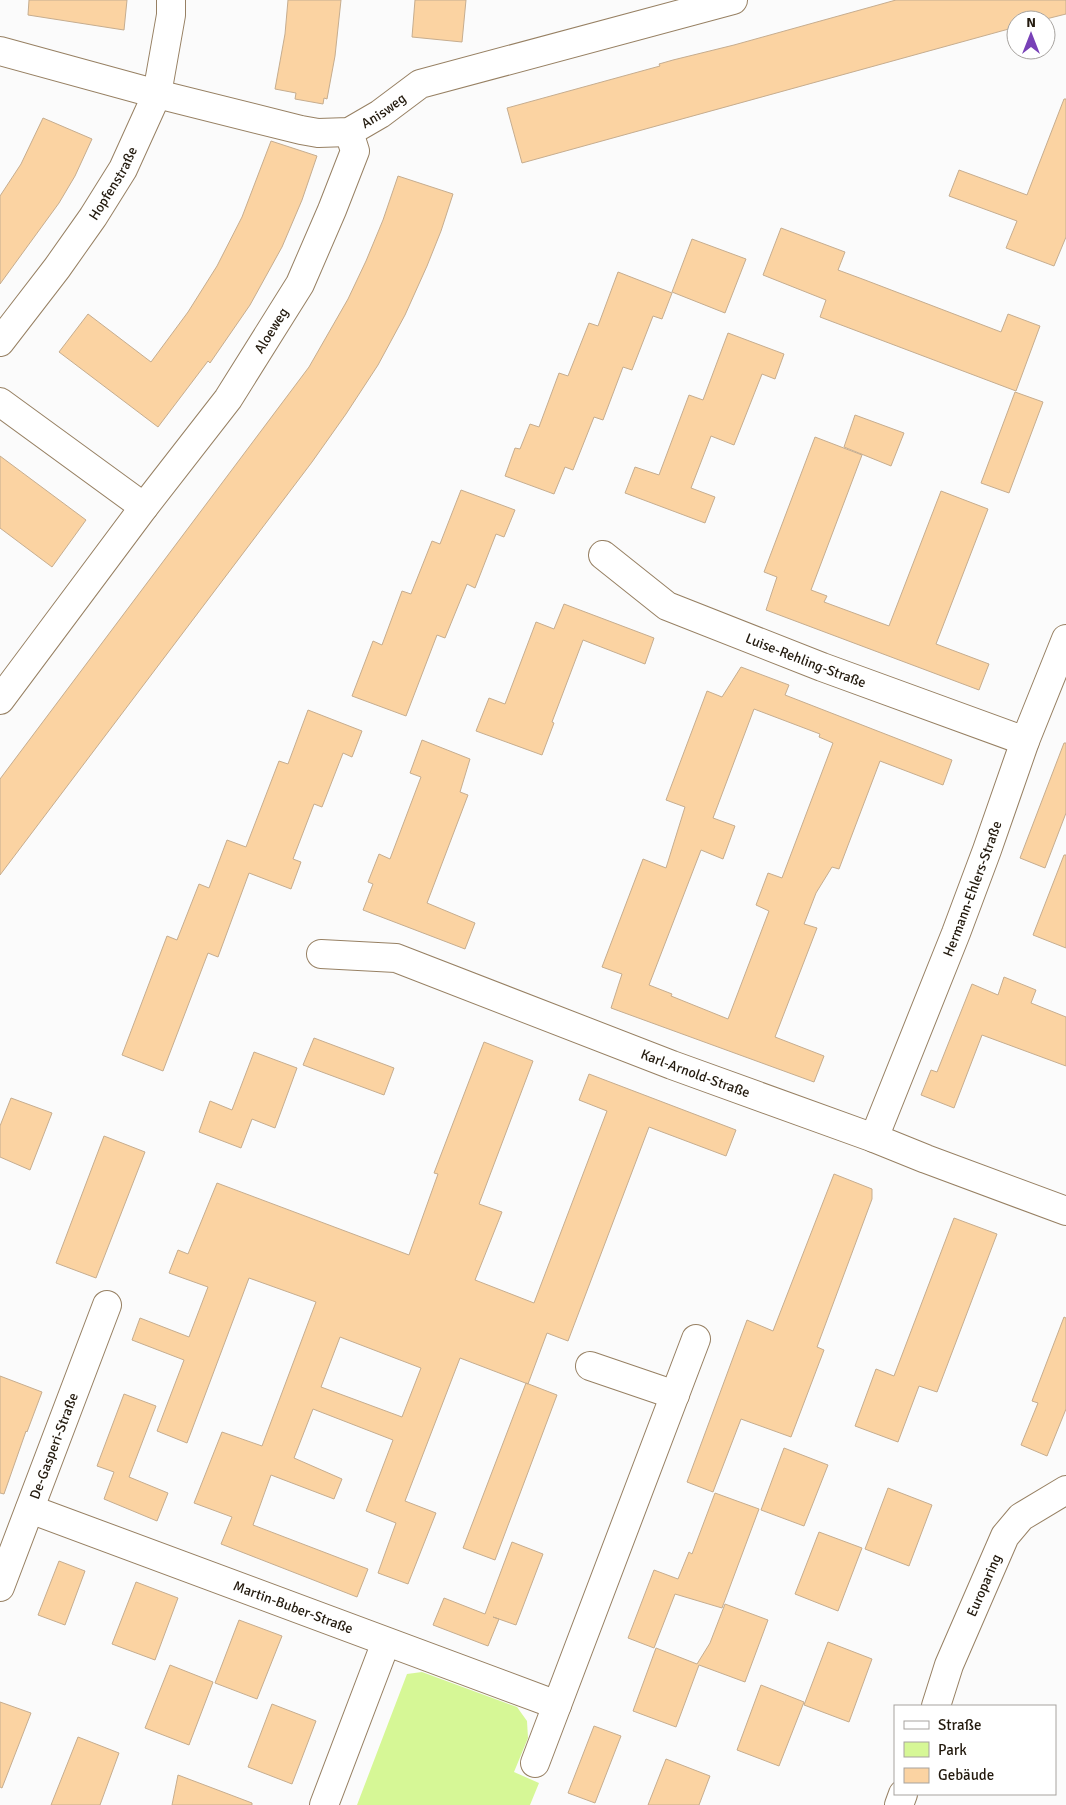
<svg xmlns="http://www.w3.org/2000/svg" width="1066" height="1805" viewBox="0 0 1066 1805" font-family="Signika,sans-serif">
	<style>
		.green { fill: #d6f796 }
		.building { fill: #fbd3a2; stroke: #c6ad8f; fill-rule: evenodd }
		.lines { fill: none; stroke-linecap: round; stroke-linejoin: round }
		.street-casing { stroke: #978063; stroke-width: 30 }
		.street { stroke: #fff; stroke-width: 28 }
		.labels { text-anchor: middle; stroke-width: 5; stroke-linejoin: round; paint-order: stroke }
		.street-label { font-size: 14px; fill: #231a0e; stroke: #fff }
	</style>
	<rect width="100%" height="100%" fill="#fbfbfb"/>
	<path class="green" d="M 422,1672 L 517,1707 L 527,1721 L 528,1738 L 514,1772 L 539,1783 L 530,1805 L 357,1805 L 407,1674 Z"/>
	<path class="building" d="M 29,0 L 127,0 L 124,30 L 28,15 Z
		M 288,0 L 341,0 L 335,56 L 327,99 L 324,98 L 323,104 L 295,99 L 296,93 L 275,89 L 285,34 Z
		M 415,0 L 466,0 L 462,42 L 412,37 Z
		M 896,0 L 1066,0 L 1066,14 L 1042,20 L 1016,20 L 1016,27 L 522,163 L 507,108 L 660,66 L 659,64 L 673,60 L 734,45 Z
		M 1064,99 L 1066,99 L 1066,237 L 1054,266 L 1006,248 L 1017,221 L 949,196 L 959,170 L 1027,195 Z
		M 43,118 L 92,139 L 75,176 L 59,203 L 0,284 L 0,196 L 21,164 Z
		M 271,141 L 317,156 L 302,200 L 282,247 L 250,305 L 210,363 L 208,361 L 158,427 L 59,352 L 88,314 L 151,362 L 188,312 L 217,266 L 242,217 Z
		M 398,176 L 453,194 L 441,231 L 427,266 L 405,315 L 378,365 L 346,414 L 312,462 L 0,875 L 0,779 L 309,367 L 348,299 L 366,261 L 383,220 Z
		M 781,228 L 845,252 L 838,270 L 865,280 L 1001,332 L 1008,314 L 1040,326 L 1016,391 L 820,317 L 826,300 L 763,275 Z
		M 692,239 L 746,259 L 725,313 L 672,292 Z
		M 618,272 L 672,293 L 662,319 L 653,316 L 632,370 L 623,367 L 603,420 L 594,417 L 573,470 L 565,467 L 554,494 L 505,476 L 515,448 L 520,449 L 530,424 L 539,427 L 559,373 L 568,376 L 589,323 L 598,326 Z
		M 728,333 L 784,354 L 775,379 L 762,374 L 734,445 L 711,436 L 691,488 L 715,497 L 705,523 L 625,493 L 635,467 L 659,475 L 689,395 L 703,400 Z
		M 1015,392 L 1043,402 L 1009,493 L 981,483 Z
		M 855,415 L 904,433 L 891,466 L 844,447 Z
		M 815,437 L 862,455 L 811,590 L 827,596 L 824,602 L 889,626 L 941,491 L 988,509 L 936,644 L 989,664 L 979,690 L 766,610 L 777,577 L 764,572 Z
		M 0,456 L 86,520 L 52,567 L 0,528 Z
		M 461,490 L 515,510 L 504,537 L 496,534 L 475,588 L 467,584 L 445,638 L 437,635 L 406,716 L 352,696 L 373,641 L 382,645 L 402,591 L 411,594 L 432,541 L 440,544 Z
		M 564,604 L 654,638 L 645,664 L 583,640 L 552,722 L 554,723 L 542,755 L 476,731 L 489,698 L 505,704 L 536,622 L 554,629 Z
		M 741,667 L 789,685 L 785,695 L 952,760 L 943,785 L 880,761 L 839,869 L 832,867 L 816,893 L 804,924 L 817,928 L 775,1037 L 824,1056 L 814,1082 L 611,1008 L 622,974 L 602,967 L 643,859 L 666,868 L 685,807 L 666,800 L 707,691 L 722,697 ZM 754,709 L 820,734 L 819,737 L 833,743 L 782,878 L 768,873 L 756,905 L 769,911 L 728,1019 L 671,996 L 672,994 L 649,985 L 701,850 L 723,859 L 735,826 L 713,818 Z
		M 308,710 L 362,731 L 352,757 L 343,753 L 322,807 L 314,804 L 293,859 L 301,862 L 291,889 L 249,873 L 218,957 L 208,953 L 163,1071 L 122,1055 L 167,936 L 177,940 L 199,884 L 209,888 L 227,840 L 246,847 L 279,761 L 288,764 Z
		M 422,740 L 470,759 L 460,792 L 468,795 L 427,903 L 475,923 L 465,949 L 363,910 L 373,884 L 368,882 L 379,854 L 390,859 L 421,777 L 410,773 Z
		M 1064,743 L 1066,743 L 1066,813 L 1045,868 L 1020,858 Z
		M 1064,855 L 1066,855 L 1066,948 L 1033,935 Z
		M 1004,977 L 1036,990 L 1031,1003 L 1066,1017 L 1066,1066 L 982,1035 L 954,1108 L 921,1095 L 931,1070 L 937,1072 L 972,984 L 998,995 Z
		M 314,1038 L 394,1068 L 384,1095 L 303,1065 Z
		M 484,1042 L 533,1061 L 479,1204 L 502,1212 L 475,1280 L 534,1303 L 607,1111 L 579,1100 L 589,1074 L 736,1130 L 726,1156 L 649,1127 L 568,1341 L 547,1333 L 528,1384 L 460,1358 L 405,1501 L 436,1513 L 408,1584 L 378,1573 L 396,1523 L 366,1511 L 393,1440 L 313,1409 L 294,1458 L 342,1479 L 334,1499 L 271,1475 L 253,1525 L 368,1569 L 357,1597 L 221,1544 L 232,1517 L 194,1503 L 222,1432 L 262,1446 L 316,1302 L 249,1278 L 187,1443 L 157,1431 L 184,1360 L 132,1340 L 140,1318 L 189,1337 L 208,1287 L 169,1273 L 178,1250 L 188,1254 L 217,1183 L 409,1255 L 438,1174 L 434,1173 ZM 340,1337 L 421,1368 L 402,1417 L 321,1387 Z
		M 254,1052 L 297,1068 L 275,1128 L 252,1119 L 241,1148 L 199,1132 L 210,1101 L 232,1110 Z
		M 11,1098 L 52,1113 L 30,1170 L 0,1157 L 0,1126 Z
		M 104,1136 L 145,1152 L 96,1278 L 56,1263 Z
		M 834,1174 L 872,1189 L 872,1199 L 817,1347 L 824,1350 L 791,1437 L 741,1419 L 713,1492 L 687,1482 L 747,1320 L 773,1331 Z
		M 954,1218 L 997,1234 L 937,1392 L 919,1386 L 898,1442 L 855,1426 L 876,1369 L 894,1376 Z
		M 1064,1317 L 1066,1318 L 1066,1409 L 1047,1456 L 1021,1445 L 1038,1403 L 1032,1401 Z
		M 0,1376 L 42,1392 L 27,1432 L 26,1431 L 4,1494 L 0,1493 Z
		M 526,1383 L 557,1395 L 495,1560 L 463,1548 Z
		M 124,1394 L 156,1406 L 129,1477 L 168,1493 L 157,1521 L 104,1499 L 114,1472 L 97,1466 Z
		M 784,1448 L 828,1465 L 804,1526 L 761,1510 Z
		M 888,1488 L 932,1505 L 909,1566 L 865,1549 Z
		M 715,1493 L 759,1509 L 722,1608 L 675,1594 L 654,1648 L 628,1638 L 654,1570 L 678,1579 L 689,1552 L 692,1554 Z
		M 819,1532 L 862,1548 L 838,1611 L 795,1594 Z
		M 512,1542 L 543,1554 L 516,1625 L 493,1617 L 499,1619 L 488,1646 L 433,1625 L 444,1598 L 485,1614 Z
		M 59,1561 L 85,1571 L 65,1625 L 38,1615 Z
		M 136,1582 L 178,1598 L 155,1660 L 112,1644 Z
		M 725,1604 L 768,1620 L 745,1682 L 699,1665 L 676,1727 L 633,1711 L 656,1648 L 697,1664 L 710,1643 Z
		M 239,1620 L 282,1636 L 257,1699 L 215,1683 Z
		M 828,1642 L 872,1659 L 849,1722 L 804,1705 Z
		M 170,1665 L 213,1682 L 189,1745 L 145,1728 Z
		M 761,1685 L 804,1702 L 779,1766 L 737,1750 Z
		M 0,1702 L 31,1713 L 2,1788 L 0,1787 Z
		M 272,1704 L 316,1721 L 292,1784 L 248,1767 Z
		M 594,1726 L 621,1736 L 595,1803 L 568,1793 Z
		M 78,1737 L 119,1753 L 100,1805 L 51,1805 Z
		M 666,1759 L 710,1776 L 699,1805 L 648,1805 Z
		M 178,1775 L 252,1803 L 252,1805 L 172,1805 Z"/>
	<g class="lines">
		<defs>
			<g id="street">
				<path id="s1" d="M 0,51 L 157,94 L 301,130 L 318,133 L 349,132 L 380,114 L 420,84 L 733,0"/>
				<path id="s2" d="M 0,342 L 57,268 L 93,217 L 123,169 L 157,94 L 171,15 L 171,0"/>
				<path id="s3" d="M 0,402 L 144,507 L 228,399 L 300,284 L 332,210 L 355,151 L 349,132"/>
				<path id="s4" d="M 603,555 L 667,606 L 822,667 L 1025,741"/>
				<path d="M 0,700 L 144,507"/>
				<path id="s5" d="M 321,954 L 396,958 L 672,1065 L 874,1138 L 926,1159 L 1066,1211"/>
				<path id="s6" d="M 874,1138 L 956,933 L 987,850 L 1025,741 L 1066,639"/>
				<path d="M 590,1366 L 675,1395"/>
				<path id="s7" d="M 30,1509 L 557,1705"/>
				<path id="s8" d="M 0,1587 L 107,1305"/>
				<path id="s9" d="M 936,1706 L 949,1665 L 1005,1536 L 1021,1517 L 1066,1490"/>
				<path d="M 535,1763 L 696,1339"/>
				<path d="M 324,1805 L 386,1642"/>
				<path d="M 899,1805 L 903,1794"/>
			</g>
		</defs>
		<use href="#street" class="street-casing"/>
		<use href="#street" class="street"/>
	</g>
	<g class="labels">
		<g class="street-label">
			<text dy="5" stroke="none"><textPath href="#s1" startOffset="400">Anisweg</textPath></text>
			<text dy="5" stroke="none"><textPath href="#s2" startOffset="195">Hopfenstraße</textPath></text>
			<text dy="5" stroke="none"><textPath href="#s3" startOffset="396">Aloeweg</textPath></text>
			<text dy="5" stroke="none"><textPath href="#s4" startOffset="231">Luise-Rehling-Straße</textPath></text>
			<text dy="5" stroke="none"><textPath href="#s6" startOffset="268">Hermann-Ehlers-Straße</textPath></text>
			<text dy="5" stroke="none"><textPath href="#s5" startOffset="396">Karl-Arnold-Straße</textPath></text>
			<text dy="5" stroke="none"><textPath href="#s8" startOffset="151">De-Gasperi-Straße</textPath></text>
			<text dy="5" stroke="none"><textPath href="#s9" startOffset="130">Europaring</textPath></text>
			<text dy="5" stroke="none"><textPath href="#s7" startOffset="281">Martin-Buber-Straße</textPath></text>
		</g>
	</g>
	<rect x="894" y="1705" width="162" height="90" fill="#ffffff" stroke="#a7a39f"/>
	<rect x="904" y="1721" width="25" height="8" fill="#ffffff" stroke="#a7a39f"/>
	<text x="938" y="1730" font-size="15" fill="#231a0e">Straße</text>
	<rect x="904" y="1742" width="25" height="15" fill="#d6f796" stroke="#a7a39f"/>
	<text x="938" y="1755" font-size="15" fill="#231a0e">Park</text>
	<rect x="904" y="1768" width="25" height="15" fill="#fbd3a2" stroke="#a7a39f"/>
	<text x="938" y="1780" font-size="15" fill="#231a0e">Gebäude</text>
	<g transform="translate(1031 35)"><circle r="24" fill="#ffffff" stroke="#a7a39f"/>
	<path d="M0-4L9 19L0 12L-9 19Z" fill="#7841b7"/>
	<text y="-8" font-size="14" font-weight="bold" text-anchor="middle" fill="#231a0e">N</text>
	</g>
</svg>
